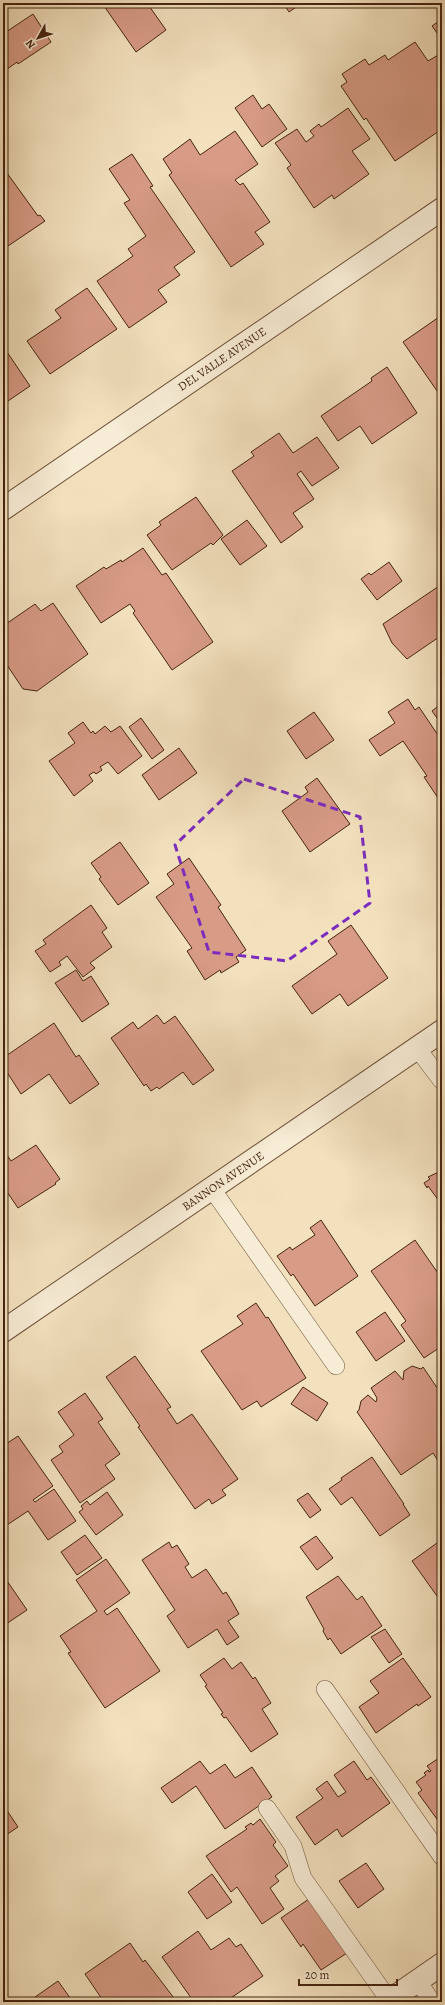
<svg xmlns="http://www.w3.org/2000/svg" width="445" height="2005" viewBox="0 0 445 2005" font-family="Alegreya,serif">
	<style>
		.building { fill: #d89b86; stroke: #452410 }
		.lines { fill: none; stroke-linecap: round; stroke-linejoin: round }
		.lane-casing { stroke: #70533c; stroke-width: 18 }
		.street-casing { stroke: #70533c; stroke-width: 24 }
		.lane { stroke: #f7ecd5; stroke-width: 17 }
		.street { stroke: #f7ecd5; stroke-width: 22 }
		.marked { fill: none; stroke: #7b2cbf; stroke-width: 3; stroke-dasharray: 8 5; stroke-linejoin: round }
		.labels { text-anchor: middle; stroke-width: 3; stroke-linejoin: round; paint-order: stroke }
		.street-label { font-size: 12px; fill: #452410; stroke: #f7ecd5 }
	</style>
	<rect width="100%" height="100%" fill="#f3e1be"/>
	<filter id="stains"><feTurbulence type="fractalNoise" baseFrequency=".005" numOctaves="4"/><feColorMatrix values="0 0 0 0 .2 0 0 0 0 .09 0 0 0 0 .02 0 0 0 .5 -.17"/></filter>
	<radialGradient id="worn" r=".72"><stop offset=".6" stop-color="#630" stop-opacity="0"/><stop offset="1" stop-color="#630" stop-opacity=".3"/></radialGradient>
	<path class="building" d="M 102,3 L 147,3 L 166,30 L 136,52 Z
		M 283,3 L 302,3 L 289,12 Z
		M 33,14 L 51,42 L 18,64 L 17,62 L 3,72 L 3,34 Z
		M 442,19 L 442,40 L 432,26 Z
		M 415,42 L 428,61 L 440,54 L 442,57 L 442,129 L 395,161 L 366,118 L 364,120 L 341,86 L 347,82 L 342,74 L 365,59 L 369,65 L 385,55 L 388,60 Z
		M 253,95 L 262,109 L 269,104 L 287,129 L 262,147 L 235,108 Z
		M 348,108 L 370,139 L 352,151 L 369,174 L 334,199 L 332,195 L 314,208 L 287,168 L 291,165 L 275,143 L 297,129 L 306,142 L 314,136 L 310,131 L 319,124 L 321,127 Z
		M 235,131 L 258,164 L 235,180 L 240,185 L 243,183 L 270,222 L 255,232 L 264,244 L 231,267 L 169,175 L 172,173 L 163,159 L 190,139 L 200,155 Z
		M 132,154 L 153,186 L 150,187 L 195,252 L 174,267 L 180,275 L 158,290 L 167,302 L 129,328 L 97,281 L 133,256 L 128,249 L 146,236 L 124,203 L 130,200 L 109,169 Z
		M 7,173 L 38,216 L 40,215 L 45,221 L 8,246 L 3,238 L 3,176 Z
		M 87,288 L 117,329 L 50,374 L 27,341 L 61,318 L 55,310 Z
		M 442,315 L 442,398 L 403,342 Z
		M 3,346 L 30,386 L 8,401 L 3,394 Z
		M 387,367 L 417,413 L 372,444 L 360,426 L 338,441 L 321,416 L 372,381 L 371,378 Z
		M 279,433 L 293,453 L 317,437 L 339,468 L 312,486 L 301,471 L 297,474 L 314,499 L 293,513 L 303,527 L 281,543 L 232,471 L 254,456 L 251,452 Z
		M 196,497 L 223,535 L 213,545 L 211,543 L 172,570 L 147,535 L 161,525 L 159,522 Z
		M 247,520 L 267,546 L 240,565 L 221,539 Z
		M 143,548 L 162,575 L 166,573 L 213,642 L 172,670 L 133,613 L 135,611 L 130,604 L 101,623 L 76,586 L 104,567 L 106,569 L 121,560 L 122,562 Z
		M 389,562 L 402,581 L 377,600 L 361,579 L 369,573 L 371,575 Z
		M 442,584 L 442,635 L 407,659 L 392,643 L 383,624 Z
		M 53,603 L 88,654 L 37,691 L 23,689 L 3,659 L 3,626 L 35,604 L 41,611 Z
		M 408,699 L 415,710 L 419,707 L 442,741 L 442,804 L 424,777 L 427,776 L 403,741 L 380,756 L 369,740 L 395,723 L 388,712 Z
		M 442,703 L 442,725 L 432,711 Z
		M 314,712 L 334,740 L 306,759 L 287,731 Z
		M 141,718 L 164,750 L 152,759 L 129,727 Z
		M 83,722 L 91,733 L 93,731 L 95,734 L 105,726 L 111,732 L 120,726 L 142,756 L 118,774 L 108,762 L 100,767 L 102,770 L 96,774 L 94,772 L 89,775 L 93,781 L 74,796 L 49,761 L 75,743 L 68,733 Z
		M 179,748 L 197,773 L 159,800 L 142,775 Z
		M 317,778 L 350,824 L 310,852 L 282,811 L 308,792 L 305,787 Z
		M 120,842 L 149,883 L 118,905 L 99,879 L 101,877 L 91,863 Z
		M 189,858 L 221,905 L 218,907 L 246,950 L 236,957 L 239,962 L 221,973 L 220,970 L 205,980 L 187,951 L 192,948 L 156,897 L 174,884 L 167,874 Z
		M 91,905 L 107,928 L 102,932 L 112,947 L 90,963 L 95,968 L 83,977 L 67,956 L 59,962 L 61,965 L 50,972 L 35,951 L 46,944 L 43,940 Z
		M 351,925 L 388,978 L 348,1006 L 340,994 L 312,1014 L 292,986 L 337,954 L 328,941 Z
		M 76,970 L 83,981 L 91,976 L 109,1004 L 82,1022 L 55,983 Z
		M 157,1015 L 164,1024 L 175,1016 L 214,1070 L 193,1085 L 183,1072 L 159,1089 L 157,1087 L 151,1091 L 146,1084 L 144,1086 L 111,1038 L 133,1022 L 138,1029 Z
		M 54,1023 L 76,1057 L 79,1055 L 99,1084 L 70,1104 L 49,1074 L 21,1094 L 3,1066 L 3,1058 Z
		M 36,1145 L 60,1179 L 55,1183 L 56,1184 L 18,1208 L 3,1186 L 3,1149 L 11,1161 Z
		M 442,1165 L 442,1205 L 428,1186 L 427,1188 L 424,1183 L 430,1179 L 428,1177 L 441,1171 L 438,1168 Z
		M 321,1220 L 358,1276 L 315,1306 L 293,1274 L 291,1276 L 277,1256 L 290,1247 L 292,1250 L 315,1235 L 310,1228 Z
		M 415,1240 L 442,1279 L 442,1346 L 424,1358 L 401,1325 L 406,1321 L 371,1271 Z
		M 256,1303 L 266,1318 L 268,1317 L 306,1378 L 261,1407 L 257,1401 L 242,1410 L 201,1351 L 243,1324 L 237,1316 Z
		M 385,1312 L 405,1341 L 376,1361 L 356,1332 Z
		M 135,1356 L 171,1407 L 167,1409 L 177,1424 L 192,1414 L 238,1479 L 222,1490 L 226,1495 L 212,1504 L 209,1499 L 195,1509 L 138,1427 L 140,1426 L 106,1377 Z
		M 412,1366 L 421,1369 L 423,1367 L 442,1395 L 442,1467 L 433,1453 L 401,1475 L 357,1412 L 359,1410 L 361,1401 L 368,1395 L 376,1402 L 377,1398 L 371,1388 L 395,1371 L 403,1380 L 404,1371 Z
		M 303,1387 L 328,1403 L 317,1421 L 291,1404 Z
		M 85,1393 L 103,1419 L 98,1422 L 120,1454 L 105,1465 L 115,1479 L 80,1503 L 51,1460 L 63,1452 L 59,1446 L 74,1435 L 58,1412 Z
		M 18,1436 L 53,1486 L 33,1500 L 35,1502 L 54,1489 L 76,1521 L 48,1540 L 28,1511 L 7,1525 L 3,1518 L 3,1446 Z
		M 372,1457 L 404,1504 L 403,1504 L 410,1515 L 380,1536 L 352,1497 L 341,1505 L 329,1489 L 342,1480 L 341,1478 Z
		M 107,1492 L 123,1515 L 96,1535 L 79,1512 L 83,1509 L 81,1506 L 87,1501 L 90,1505 Z
		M 308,1493 L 321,1510 L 310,1518 L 297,1500 Z
		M 85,1535 L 102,1558 L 77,1575 L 61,1552 Z
		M 316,1536 L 333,1558 L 317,1570 L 300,1547 Z
		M 169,1542 L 172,1548 L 177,1545 L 189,1564 L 185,1567 L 192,1578 L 206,1569 L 223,1594 L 226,1592 L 231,1600 L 239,1614 L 228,1621 L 239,1637 L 227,1645 L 217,1629 L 188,1648 L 167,1616 L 175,1610 L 142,1560 Z
		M 437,1543 L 442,1551 L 442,1603 L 412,1561 Z
		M 106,1559 L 130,1593 L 104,1611 L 107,1615 L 117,1608 L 160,1671 L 105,1708 L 68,1653 L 71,1652 L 60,1636 L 97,1611 L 76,1580 Z
		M 3,1575 L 27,1610 L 3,1626 Z
		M 338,1576 L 357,1600 L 362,1596 L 382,1626 L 341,1654 L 330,1638 L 328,1640 L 323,1631 L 324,1629 L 306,1597 Z
		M 385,1629 L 402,1654 L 389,1663 L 371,1637 Z
		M 224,1658 L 232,1669 L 241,1662 L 253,1679 L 255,1677 L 271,1703 L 262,1709 L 278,1734 L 251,1752 L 226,1717 L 224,1718 L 221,1714 L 223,1713 L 205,1686 L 207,1685 L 200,1675 Z
		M 403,1658 L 431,1697 L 418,1706 L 417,1704 L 376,1733 L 359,1707 L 379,1693 L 370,1681 Z
		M 442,1756 L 442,1826 L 418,1793 L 422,1790 L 416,1782 L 426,1775 L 424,1773 L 428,1770 L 429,1772 L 431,1771 L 427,1766 Z
		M 200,1761 L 210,1774 L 225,1764 L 235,1778 L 252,1767 L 272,1797 L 225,1829 L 196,1786 L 172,1803 L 161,1788 Z
		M 354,1761 L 367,1780 L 371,1777 L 390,1803 L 342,1837 L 337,1829 L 315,1845 L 296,1817 L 323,1798 L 316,1789 L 327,1781 L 338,1797 L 346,1792 L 334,1775 Z
		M 4,1806 L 18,1827 L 3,1837 L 3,1807 Z
		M 260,1819 L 276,1842 L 273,1845 L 288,1866 L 275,1876 L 279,1881 L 270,1888 L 284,1909 L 262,1924 L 237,1887 L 231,1892 L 206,1856 L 247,1829 L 245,1827 L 251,1823 L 253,1825 Z
		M 366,1863 L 384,1889 L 358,1908 L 339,1881 Z
		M 212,1874 L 232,1902 L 207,1919 L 188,1892 Z
		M 309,1899 L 347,1953 L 321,1970 L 303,1944 L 301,1947 L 281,1918 Z
		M 198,1931 L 211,1950 L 229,1938 L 236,1947 L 241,1944 L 263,1976 L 225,2002 L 194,2002 L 162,1957 Z
		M 130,1943 L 143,1962 L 145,1960 L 177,2002 L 104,2002 L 85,1974 Z
		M 58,1981 L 73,2002 L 28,2002 Z"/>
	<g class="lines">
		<defs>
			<path id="lane" d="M 417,1048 L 442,1081
				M 212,1189 L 336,1366
				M 325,1689 L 442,1857
				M 267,1808 L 293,1846 L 303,1878 L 389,2000
				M 418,1981 L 432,2002"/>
			<path id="street" d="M 3,509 L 442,209
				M 3,1331 L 442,1031
				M 387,2002 L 442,1964"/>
		</defs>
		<use href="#lane" class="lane-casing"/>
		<use href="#street" class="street-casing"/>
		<use href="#lane" class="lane"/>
		<use href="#street" class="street"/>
	</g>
	<path class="marked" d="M 244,779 L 360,817 L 370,903 L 287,961 L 209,952 L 175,845 Z"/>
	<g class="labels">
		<g class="street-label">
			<text transform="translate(222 359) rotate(-34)" y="4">DEL VALLE AVENUE</text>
			<text transform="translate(223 1181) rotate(-34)" y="4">BANNON AVENUE</text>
		</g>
	</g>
	<rect width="445" height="2005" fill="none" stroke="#f3e1be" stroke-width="16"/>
	<rect x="4" y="4" width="437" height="1997" fill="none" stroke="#452410" stroke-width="2"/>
	<rect x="8" y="8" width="429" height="1989" fill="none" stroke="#452410"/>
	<g transform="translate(38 38) rotate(231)" stroke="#f7ecd5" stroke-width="3" paint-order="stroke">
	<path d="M0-3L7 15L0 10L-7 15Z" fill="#452410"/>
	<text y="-6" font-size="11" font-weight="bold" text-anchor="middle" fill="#452410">N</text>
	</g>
	<path d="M299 1979v6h98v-6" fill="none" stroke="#452410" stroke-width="2"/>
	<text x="305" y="1979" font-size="12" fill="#452410" stroke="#f7ecd5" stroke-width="3" paint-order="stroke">20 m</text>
	<rect width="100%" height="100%" filter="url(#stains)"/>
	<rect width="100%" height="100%" fill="url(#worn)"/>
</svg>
